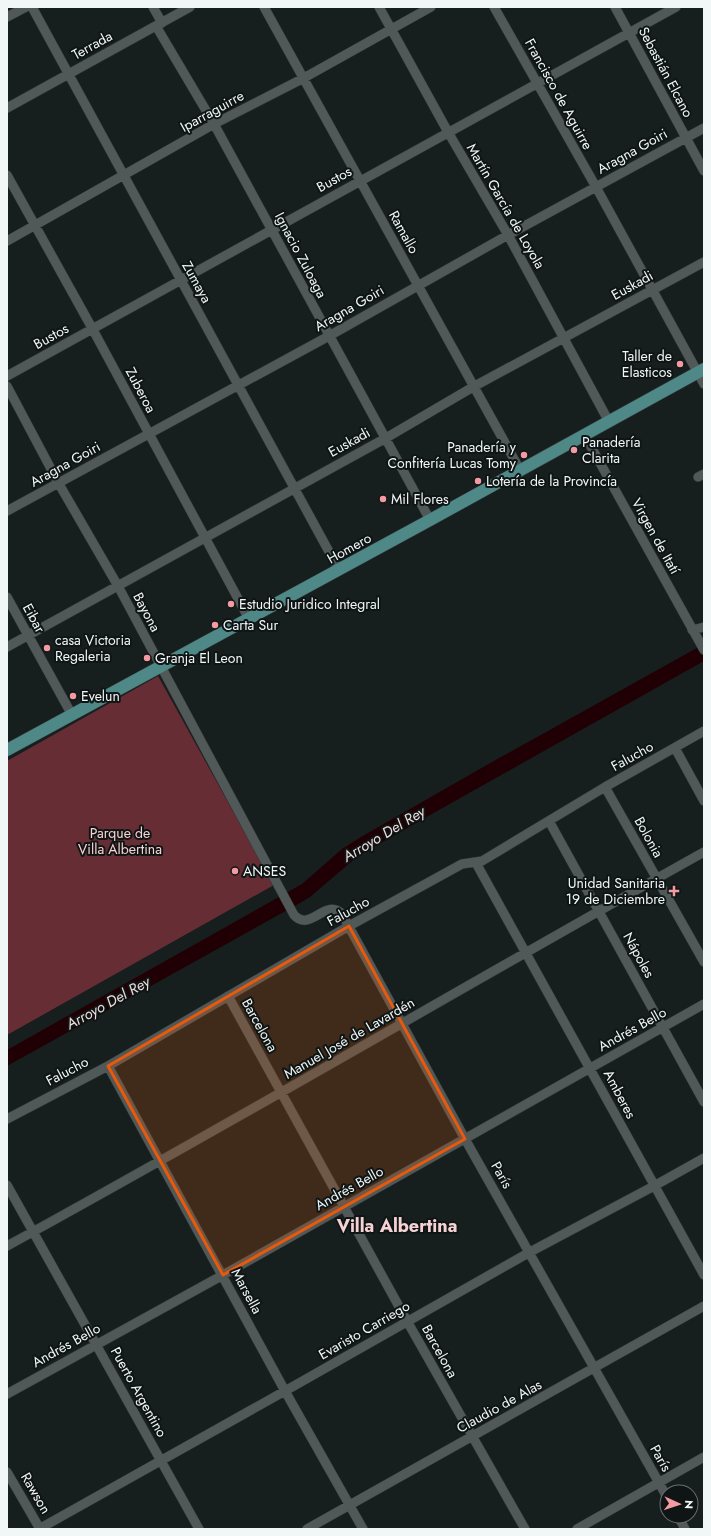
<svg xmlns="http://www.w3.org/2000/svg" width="711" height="1536" viewBox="0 0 711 1536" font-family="Jost,sans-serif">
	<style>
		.green { fill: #662d35 }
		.water { fill: #200004 }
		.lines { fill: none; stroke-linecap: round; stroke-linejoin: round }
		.minor-casing { stroke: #333838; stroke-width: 10 }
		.major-casing { stroke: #333838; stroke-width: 13 }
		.minor { stroke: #505858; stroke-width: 9 }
		.major { stroke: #4e8988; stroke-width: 12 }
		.marked { fill: #e8590c; fill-opacity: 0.2; stroke: #e8590c; stroke-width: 3; stroke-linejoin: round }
		.poi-dot { fill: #f49aa3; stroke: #0e1514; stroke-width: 1.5 }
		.labels { text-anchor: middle; stroke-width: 4; stroke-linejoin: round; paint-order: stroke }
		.street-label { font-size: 14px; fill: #f1f6f6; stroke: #0e1514 }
		.poi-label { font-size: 14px; fill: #f1f6f6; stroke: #0e1514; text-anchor: start }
		.park-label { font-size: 14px; fill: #fbd2d5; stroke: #0e1514 }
		.water-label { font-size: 15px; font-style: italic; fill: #f2dddf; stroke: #0e1514 }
		.district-label { font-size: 18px; font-weight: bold; fill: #f6d2d5; stroke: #0e1514 }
	</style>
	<rect width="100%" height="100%" fill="#171e1e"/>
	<path class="green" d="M 158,676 L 274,885 L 7,1035 L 7,761 Z"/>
	<path class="water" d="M 704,644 L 704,661 L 439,810 L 358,856 L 310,897 L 300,903 L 7,1066 L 7,1050 L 302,884 L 342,849 L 361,837 L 485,766 Z"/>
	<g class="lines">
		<defs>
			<path id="minor" d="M 32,7 L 339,570
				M 153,7 L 162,23
				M 264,7 L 520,470
				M 379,7 L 448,132 L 508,235 L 608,420
				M 494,7 L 596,187 L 704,384
				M 615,7 L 704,171
				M 7,17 L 26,7
				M 156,26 L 214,124 L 430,520
				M 7,108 L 190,7
				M 7,175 L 92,328 L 249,619
				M 7,241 L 214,124 L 302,79 L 431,7
				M 7,376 L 676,7
				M 7,386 L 59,484 L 118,586 L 294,915 C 310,933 326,897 342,914 L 465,1139 L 667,1497
				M 584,434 L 704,650
				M 698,477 L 704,474
				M 7,511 L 329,336 L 508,235 L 704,128
				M 7,597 L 72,715
				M 692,630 L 704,627
				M 7,647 L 386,438 L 473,387 L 704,262
				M 675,748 L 704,801
				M 605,787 L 704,962
				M 549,821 L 704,1102
				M 476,863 L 704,1275
				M 228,996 L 407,1321 L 525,1529
				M 108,1066 L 285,1391 L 363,1529
				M 7,1119 L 108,1066 L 349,926 L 462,864 L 482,861 L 605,787 L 704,731
				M 7,1185 L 199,1529
				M 7,1246 C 241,1118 471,982 704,852
				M 7,1394 L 223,1275 L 704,1004
				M 7,1472 L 40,1529
				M 678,1516 L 685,1529
				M 39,1529 L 285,1391 L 530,1252 L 654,1186 L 704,1158
				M 307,1529 L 704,1306
				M 577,1529 L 704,1457"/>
			<path id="major" d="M 7,750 L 430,520 L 704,369"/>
		</defs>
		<use href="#minor" class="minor-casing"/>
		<use href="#major" class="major-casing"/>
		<use href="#minor" class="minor"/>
		<use href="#major" class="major"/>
	</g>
	<path class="marked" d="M 349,926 L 465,1139 L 223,1275 L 108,1066 Z"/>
	<g class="poi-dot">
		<circle cx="680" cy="364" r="4"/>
		<circle cx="574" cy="450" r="4"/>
		<circle cx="524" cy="455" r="4"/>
		<circle cx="478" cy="481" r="4"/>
		<circle cx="383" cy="499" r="4"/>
		<circle cx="231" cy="604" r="4"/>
		<circle cx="215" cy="625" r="4"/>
		<circle cx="47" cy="648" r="4"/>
		<circle cx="147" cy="658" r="4"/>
		<circle cx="73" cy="696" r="4"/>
		<circle cx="235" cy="871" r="4"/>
		<path d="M672 885h4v4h4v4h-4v4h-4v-4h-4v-4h4z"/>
	</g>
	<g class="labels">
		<g class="street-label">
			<text transform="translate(92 45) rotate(-29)" y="5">Terrada</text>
			<text transform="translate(666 72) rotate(62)" y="5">Sebastián Elcano</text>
			<text transform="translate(559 94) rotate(61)" y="5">Francisco de Aguirre</text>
			<text transform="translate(212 111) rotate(-29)" y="5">Iparraguirre</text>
			<text transform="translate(632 151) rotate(-29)" y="5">Aragna Goiri</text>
			<text transform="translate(334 179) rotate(-29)" y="5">Bustos</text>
			<text transform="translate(506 206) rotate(60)" y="5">Martín García de Loyola</text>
			<text transform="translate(404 232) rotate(61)" y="5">Ramallo</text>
			<text transform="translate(301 255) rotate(62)" y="5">Ignacio Zuloaga</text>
			<text transform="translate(197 282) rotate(61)" y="5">Zumaya</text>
			<text transform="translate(632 285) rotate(-29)" y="5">Euskadi</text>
			<text transform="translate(349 308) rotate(-30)" y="5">Aragna Goiri</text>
			<text transform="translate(51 336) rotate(-29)" y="5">Bustos</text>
			<text transform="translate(141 390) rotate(62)" y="5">Zuberoa</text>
			<text transform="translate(349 442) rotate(-29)" y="5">Euskadi</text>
			<text transform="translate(65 464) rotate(-29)" y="5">Aragna Goiri</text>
			<text transform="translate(656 536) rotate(61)" y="5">Virgen de Itatí</text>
			<text transform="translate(349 548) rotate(-29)" y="5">Homero</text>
			<text transform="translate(147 612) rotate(62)" y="5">Bayona</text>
			<text transform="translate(34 618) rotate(61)" y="5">Eibar</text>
			<text transform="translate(632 756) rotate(-29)" y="5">Falucho</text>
			<text transform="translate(649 837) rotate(61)" y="5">Bolonia</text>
			<text transform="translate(348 911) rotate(-29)" y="5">Falucho</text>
			<text transform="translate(639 955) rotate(61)" y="5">Nápoles</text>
			<text transform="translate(260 1025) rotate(61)" y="5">Barcelona</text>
			<text transform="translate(632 1029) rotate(-29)" y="5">Andrés Bello</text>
			<text transform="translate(349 1038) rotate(-30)" y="5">Manuel José de Lavardén</text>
			<text transform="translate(67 1071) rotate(-28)" y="5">Falucho</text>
			<text transform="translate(620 1094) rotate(62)" y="5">Amberes</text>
			<text transform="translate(502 1175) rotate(60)" y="5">París</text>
			<text transform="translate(349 1188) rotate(-29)" y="5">Andrés Bello</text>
			<text transform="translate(247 1291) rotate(62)" y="5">Marsella</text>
			<text transform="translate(364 1330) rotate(-30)" y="5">Evaristo Carriego</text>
			<text transform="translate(66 1345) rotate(-29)" y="5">Andrés Bello</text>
			<text transform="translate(440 1351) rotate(61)" y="5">Barcelona</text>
			<text transform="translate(139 1392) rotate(61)" y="5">Puerto Argentino</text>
			<text transform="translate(499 1406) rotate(-29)" y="5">Claudio de Alas</text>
			<text transform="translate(661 1458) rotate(61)" y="5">París</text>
			<text transform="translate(36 1493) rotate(60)" y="5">Rawson</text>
		</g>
		<g class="poi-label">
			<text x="672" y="361" text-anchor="end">Taller de<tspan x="672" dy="16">Elasticos</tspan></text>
			<text x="582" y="447">Panadería<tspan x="582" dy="16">Clarita</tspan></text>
			<text x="516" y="452" text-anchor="end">Panadería y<tspan x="516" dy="16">Confitería Lucas Tomy</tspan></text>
			<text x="486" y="486">Lotería de la Provincía</text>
			<text x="391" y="504">Mil Flores</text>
			<text x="239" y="609">Estudio Juridico Integral</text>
			<text x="223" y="630">Carta Sur</text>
			<text x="55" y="645">casa Victoria<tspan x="55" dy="16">Regaleria</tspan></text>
			<text x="155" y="663">Granja El Leon</text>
			<text x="81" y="701">Evelun</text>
			<text x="243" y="876">ANSES</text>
			<text x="665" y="888" text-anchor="end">Unidad Sanitaria<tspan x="665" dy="16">19 de Diciembre</tspan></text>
		</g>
		<g class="park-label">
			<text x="120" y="838">Parque de<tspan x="120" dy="16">Villa Albertina</tspan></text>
		</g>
		<g class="water-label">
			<text transform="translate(384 834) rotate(-31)" y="5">Arroyo Del Rey</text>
			<text transform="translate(108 1003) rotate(-29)" y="5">Arroyo Del Rey</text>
		</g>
		<g class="district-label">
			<text x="397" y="1232">Villa Albertina</text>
		</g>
	</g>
	<rect width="711" height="1536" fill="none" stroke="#f1f6f6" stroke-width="16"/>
	<g transform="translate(679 1504) rotate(93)"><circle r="19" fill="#0e1514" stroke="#696f6e"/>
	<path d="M0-3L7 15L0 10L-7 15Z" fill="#f49aa3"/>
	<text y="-6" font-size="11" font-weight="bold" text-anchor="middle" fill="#f1f6f6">N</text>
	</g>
</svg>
